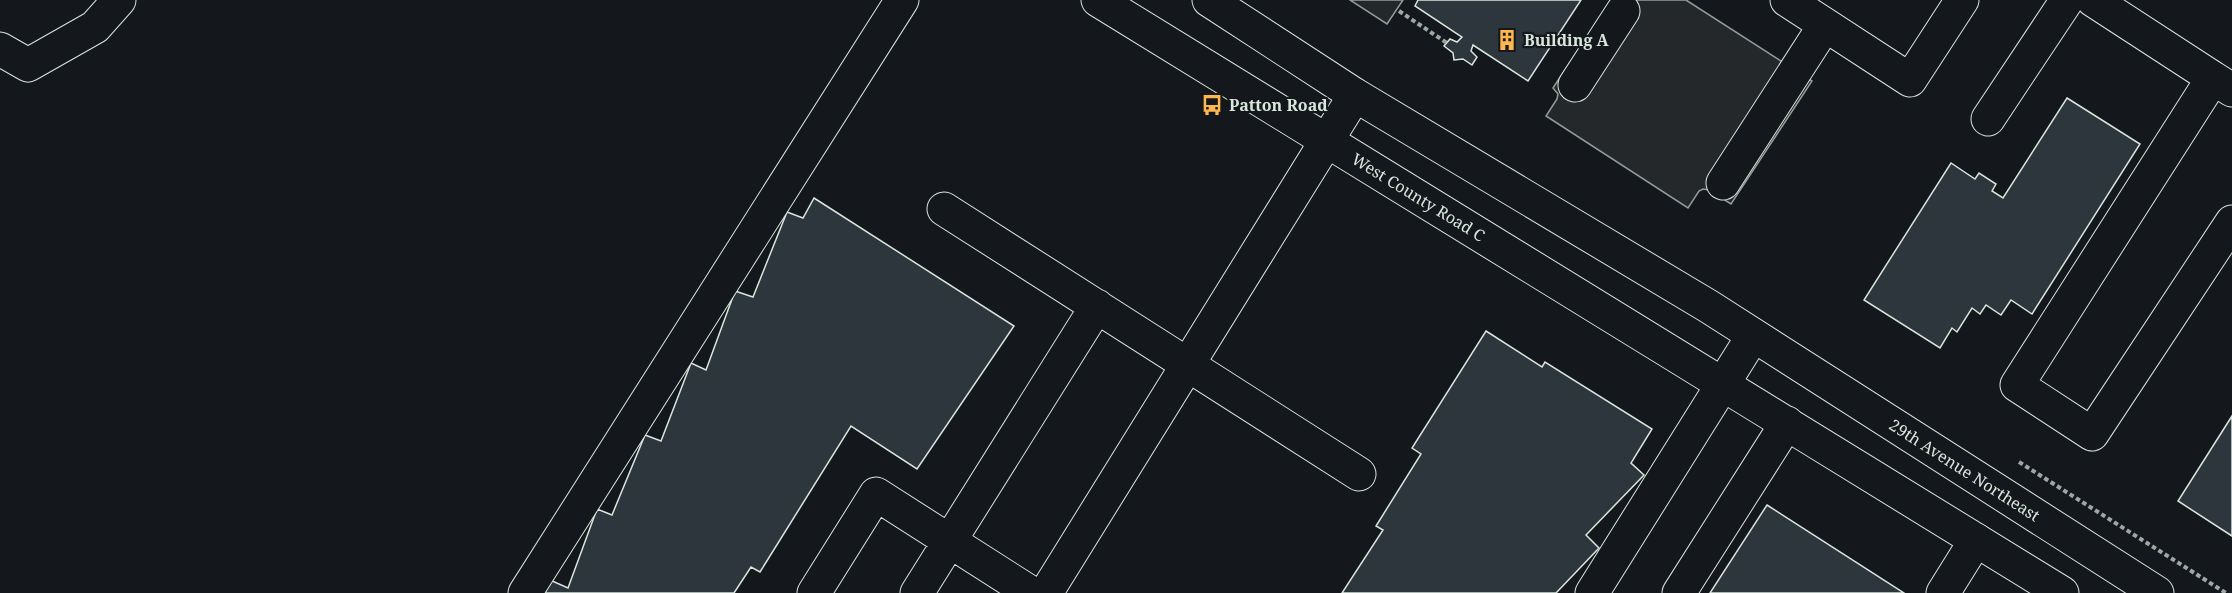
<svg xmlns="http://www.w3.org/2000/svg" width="2232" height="593" viewBox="0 0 2232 593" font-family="'Noto Serif',serif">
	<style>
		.parking { fill: #24282b; stroke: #939e99; stroke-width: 1.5 }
		.building { fill: #2c363c; stroke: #d8e6dc; stroke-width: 1.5 }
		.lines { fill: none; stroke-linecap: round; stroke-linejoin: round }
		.minor-casing { stroke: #d8e6dc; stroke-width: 35 }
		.major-casing { stroke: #d8e6dc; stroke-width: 35 }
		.path { stroke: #9da8a2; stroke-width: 4; stroke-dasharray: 4.5 3; stroke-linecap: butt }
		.minor { stroke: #14181c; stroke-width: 33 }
		.major { stroke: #14181c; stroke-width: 33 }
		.labels { text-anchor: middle; stroke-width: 4.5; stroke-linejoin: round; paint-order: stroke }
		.poi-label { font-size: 16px; font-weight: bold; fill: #d8e6dc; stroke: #14181c; text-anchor: start }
		.street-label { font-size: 16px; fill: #d8e6dc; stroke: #14181c }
	</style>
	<rect width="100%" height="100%" fill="#14181c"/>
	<path class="parking" d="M 1350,0 L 1403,0 L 1387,24 Z
		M 1611,0 L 1686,0 L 1812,81 L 1731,204 L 1709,190 L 1703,189 L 1699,191 L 1688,208 L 1546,116 L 1557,99 L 1558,94 L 1553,88 Z"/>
	<path class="building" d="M 1418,0 L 1581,0 L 1528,81 L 1473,45 L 1471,51 L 1477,57 L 1472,65 L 1463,59 L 1454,60 L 1453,53 L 1444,46 L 1450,39 L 1457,42 L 1462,37 L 1415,6 Z
		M 2067,98 L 2140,144 L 2032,314 L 2011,300 L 2001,315 L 1986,305 L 1980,314 L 1972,308 L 1957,332 L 1952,328 L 1940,348 L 1864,300 L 1951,163 L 1975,179 L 1979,173 L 1996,184 L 1992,191 L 2003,198 Z
		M 814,198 L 1014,326 L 917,469 L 851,426 L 760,572 L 751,567 L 734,593 L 545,593 L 550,580 L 568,588 L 597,509 L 612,515 L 645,435 L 661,441 L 691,363 L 706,370 L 735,291 L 753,297 L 787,212 L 803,218 Z
		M 1486,331 L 1542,367 L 1545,362 L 1652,429 L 1631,463 L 1644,475 L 1586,535 L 1599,548 L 1556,593 L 1342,593 L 1383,530 L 1376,526 L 1421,454 L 1412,448 Z
		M 2232,416 L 2232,536 L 2178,501 Z
		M 1767,505 L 1904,593 L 1710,593 Z"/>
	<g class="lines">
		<defs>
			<path id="minor" d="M 1787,0 L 1910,80 L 1962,0
				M 2093,0 L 2213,78
				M 0,49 L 28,65 L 95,27 L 119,0
				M 1575,85 L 1623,11
				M 2232,90 L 2213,78 L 2017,385 L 2092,434 L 2232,222
				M 1988,119 L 2067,0
				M 1723,183 L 1825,25
				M 944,209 L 1359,474
				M 525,593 L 902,0
				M 814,593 L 876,494 L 1031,593
				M 917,593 L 1097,306
				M 1046,593 L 1355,95
				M 1592,593 L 1753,336
				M 1679,593 L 1787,423
				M 1943,593 L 1976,540"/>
			<g id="major">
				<path id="s1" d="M 1098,0 L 2062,593"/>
				<path id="s2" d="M 1209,0 L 1355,95 L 1708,306 L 2157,593"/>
			</g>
		</defs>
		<use href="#minor" class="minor-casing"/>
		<use href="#major" class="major-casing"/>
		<path class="path" d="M 1399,11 L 1447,43
			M 2019,462 L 2226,593"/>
		<use href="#minor" class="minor"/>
		<use href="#major" class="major"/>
	</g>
	<defs>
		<symbol id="building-bare" viewBox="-9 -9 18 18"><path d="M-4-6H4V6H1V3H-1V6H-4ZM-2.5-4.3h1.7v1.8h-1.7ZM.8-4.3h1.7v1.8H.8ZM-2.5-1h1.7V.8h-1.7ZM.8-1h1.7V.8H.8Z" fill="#ffb74d" stroke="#14181c" stroke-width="2.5" paint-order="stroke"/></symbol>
		<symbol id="bus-bare" viewBox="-9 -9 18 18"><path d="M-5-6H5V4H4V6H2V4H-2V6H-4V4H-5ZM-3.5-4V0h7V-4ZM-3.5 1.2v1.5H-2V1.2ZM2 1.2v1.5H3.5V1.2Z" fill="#ffb74d" stroke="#14181c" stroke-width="2.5" paint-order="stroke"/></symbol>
	</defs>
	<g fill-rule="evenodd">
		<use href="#building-bare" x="1492" y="25" width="30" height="30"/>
		<use href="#bus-bare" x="1197" y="90" width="30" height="30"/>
	</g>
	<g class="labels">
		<g class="poi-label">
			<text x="1524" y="46">Building A</text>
			<text x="1229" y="111">Patton Road</text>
		</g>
		<g class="street-label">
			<text dy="6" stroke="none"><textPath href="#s1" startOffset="376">West County Road C</textPath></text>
			<text dy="6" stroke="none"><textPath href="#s2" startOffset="890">29th Avenue Northeast</textPath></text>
		</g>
	</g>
</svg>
